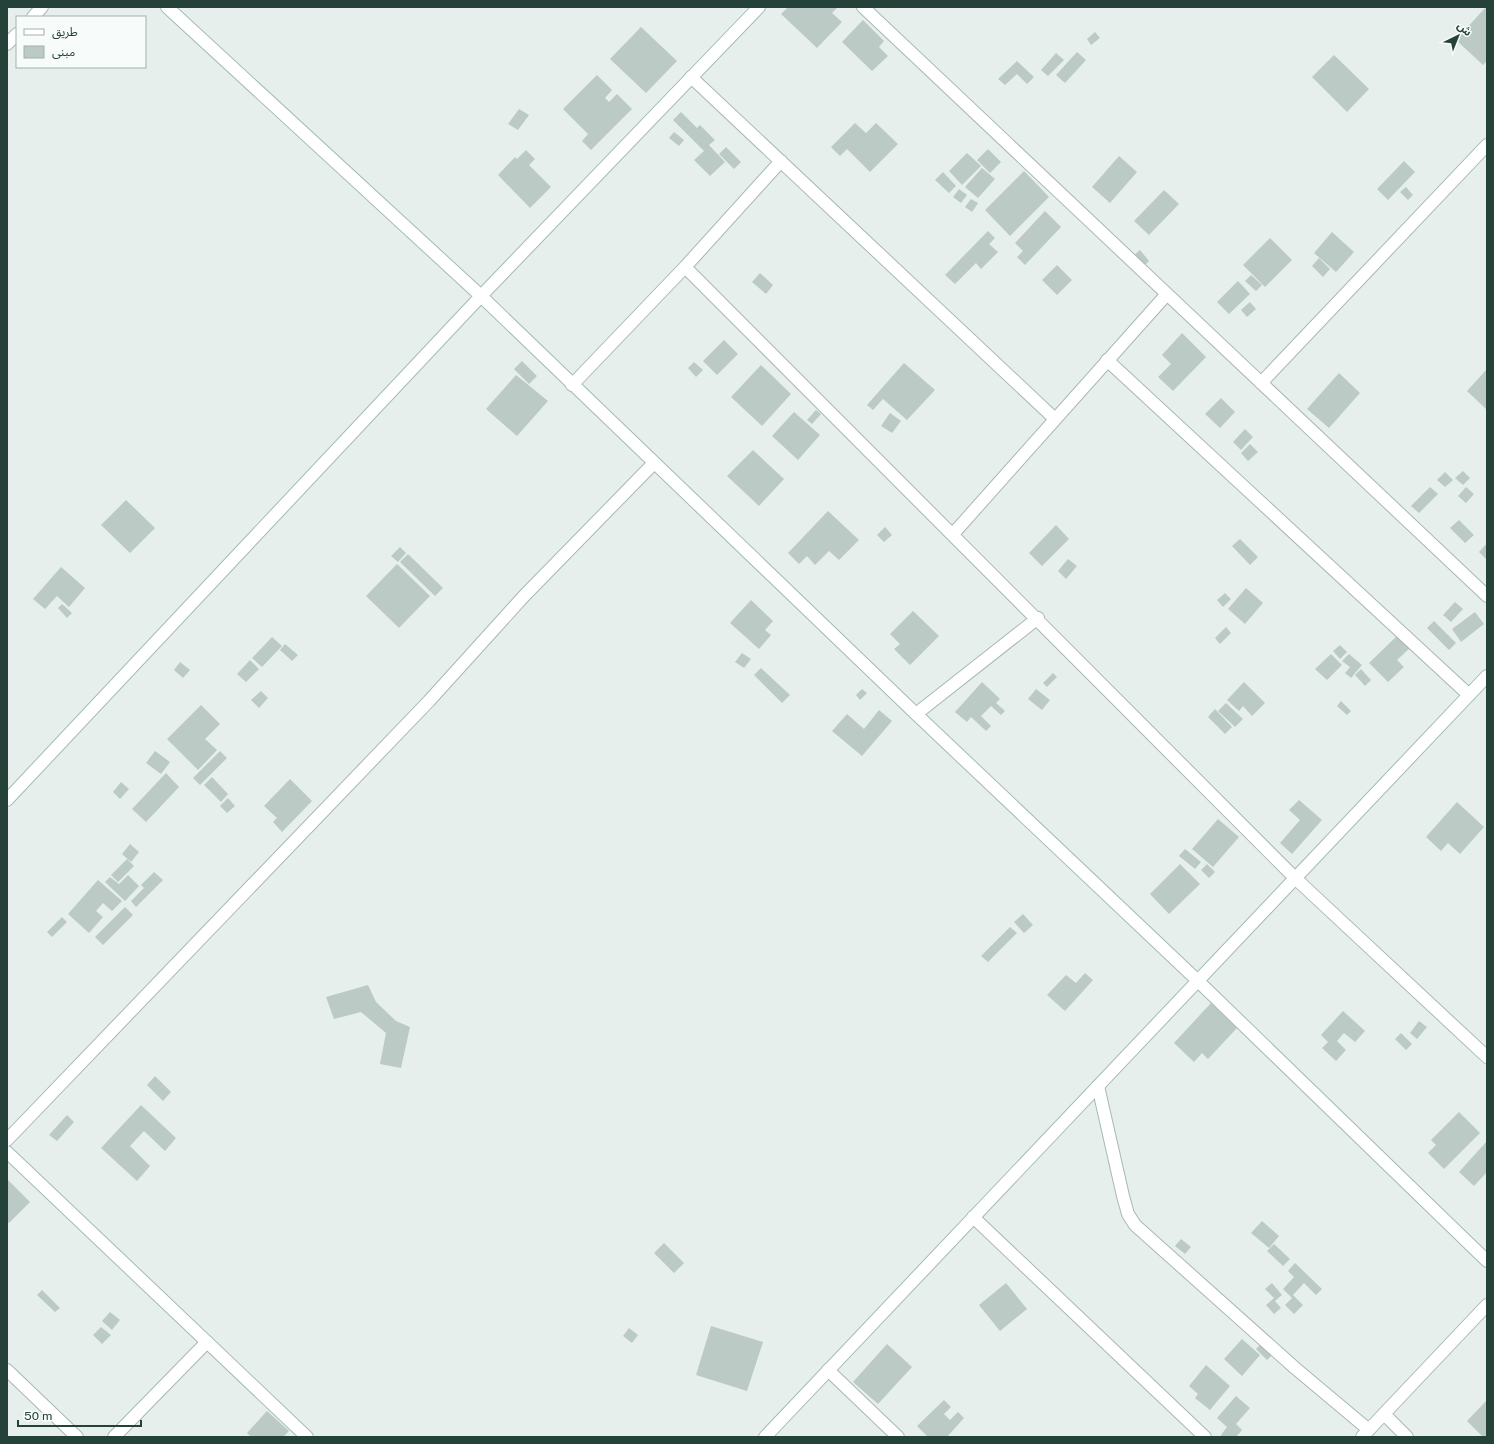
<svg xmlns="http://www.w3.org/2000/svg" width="1494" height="1444" viewBox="0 0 1494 1444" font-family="'Public Sans','Noto Sans Arabic',sans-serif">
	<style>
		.building { fill: #bbcac4 }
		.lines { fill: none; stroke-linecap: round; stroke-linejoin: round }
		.street-casing { stroke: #a8b8b2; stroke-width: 14 }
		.secondary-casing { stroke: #a4bbb3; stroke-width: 14 }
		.street { stroke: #fff; stroke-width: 12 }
		.secondary { stroke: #fff; stroke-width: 12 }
	</style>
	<rect width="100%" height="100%" fill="#e6efeb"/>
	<path class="building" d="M 788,7 L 838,7 L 832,13 L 842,22 L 817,48 L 781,14 Z
		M 1485,8 L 1487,10 L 1487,61 L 1483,65 L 1456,40 Z
		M 863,20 L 884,41 L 879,47 L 888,56 L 872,71 L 842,42 Z
		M 641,27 L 677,61 L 646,93 L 610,59 Z
		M 1095,32 L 1100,38 L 1091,45 L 1087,39 Z
		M 1077,52 L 1086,60 L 1065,83 L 1056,75 Z
		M 1056,53 L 1064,60 L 1048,76 L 1041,70 Z
		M 1334,55 L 1369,89 L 1347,112 L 1312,77 Z
		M 1017,61 L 1034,77 L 1027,84 L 1017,74 L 1005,85 L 998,79 Z
		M 597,75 L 612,90 L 605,98 L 609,102 L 617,94 L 632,109 L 591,150 L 582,141 L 588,134 L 563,109 Z
		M 519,109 L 529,115 L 518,130 L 508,124 Z
		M 681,112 L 697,128 L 700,125 L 715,140 L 709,145 L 725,162 L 710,176 L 694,160 L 704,151 L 673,120 Z
		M 855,123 L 866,133 L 876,123 L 898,144 L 870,172 L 847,149 L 840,156 L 831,147 Z
		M 674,132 L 684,140 L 679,146 L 669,138 Z
		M 726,147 L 741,162 L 734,169 L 719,154 Z
		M 988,149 L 1001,162 L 990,173 L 977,160 Z
		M 526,150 L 535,159 L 529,165 L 551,187 L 530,208 L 498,175 L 515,157 L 517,159 Z
		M 967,153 L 981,166 L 962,185 L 949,171 Z
		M 1119,156 L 1137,172 L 1110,203 L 1092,187 Z
		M 1404,161 L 1415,172 L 1388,200 L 1377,189 Z
		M 982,168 L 995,179 L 978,198 L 965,187 Z
		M 1024,171 L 1049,197 L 1010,236 L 985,210 Z
		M 943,172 L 956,186 L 949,193 L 935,180 Z
		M 1406,187 L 1413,195 L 1408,200 L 1400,192 Z
		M 959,189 L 967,195 L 961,203 L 953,197 Z
		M 1164,190 L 1179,204 L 1149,235 L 1134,221 Z
		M 971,199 L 978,203 L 972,212 L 965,207 Z
		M 1045,211 L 1061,227 L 1025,265 L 1017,257 L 1023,251 L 1015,243 Z
		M 988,231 L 995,238 L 989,244 L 998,252 L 981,269 L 976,263 L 955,284 L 945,275 Z
		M 1332,232 L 1354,252 L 1336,272 L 1314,253 Z
		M 1270,238 L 1292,260 L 1265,287 L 1243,265 Z
		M 1140,250 L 1149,261 L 1144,266 L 1134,255 Z
		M 1319,258 L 1330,269 L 1323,277 L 1312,266 Z
		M 1057,265 L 1072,280 L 1057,295 L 1042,280 Z
		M 760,273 L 773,285 L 766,294 L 752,282 Z
		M 1251,275 L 1262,285 L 1256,291 L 1245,281 Z
		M 1238,281 L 1250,294 L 1229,314 L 1217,302 Z
		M 1250,302 L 1256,309 L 1247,317 L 1241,310 Z
		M 1182,333 L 1206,357 L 1173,391 L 1158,377 L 1171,364 L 1162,355 Z
		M 724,340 L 738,354 L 717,375 L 703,361 Z
		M 522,361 L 537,376 L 529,384 L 514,369 Z
		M 694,362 L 703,370 L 696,377 L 688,368 Z
		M 904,363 L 935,390 L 907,420 L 883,399 L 873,410 L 867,405 Z
		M 761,365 L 791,394 L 762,426 L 731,397 Z
		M 1487,369 L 1487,410 L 1467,391 Z
		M 1339,373 L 1360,393 L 1329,428 L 1307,409 Z
		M 516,375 L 548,401 L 517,436 L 486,409 Z
		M 1221,398 L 1235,412 L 1220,428 L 1205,414 Z
		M 816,410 L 821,414 L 812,424 L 807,420 Z
		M 794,412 L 820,435 L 798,460 L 772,436 Z
		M 890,413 L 901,421 L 892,433 L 881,426 Z
		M 1245,429 L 1253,437 L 1241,450 L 1233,442 Z
		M 1250,444 L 1258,452 L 1248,461 L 1241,453 Z
		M 753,450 L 784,479 L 759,506 L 727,476 Z
		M 1463,471 L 1470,478 L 1463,485 L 1455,478 Z
		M 1445,472 L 1453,480 L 1445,487 L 1437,480 Z
		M 1430,487 L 1438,494 L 1419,513 L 1411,506 Z
		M 1466,487 L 1474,494 L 1466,503 L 1458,496 Z
		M 126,500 L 155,528 L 130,553 L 101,525 Z
		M 828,511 L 859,540 L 839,560 L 829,551 L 815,565 L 807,556 L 799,564 L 788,553 Z
		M 1459,520 L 1474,535 L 1465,543 L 1450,528 Z
		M 1056,525 L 1069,539 L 1042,566 L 1029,553 Z
		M 885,527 L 892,535 L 884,542 L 877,535 Z
		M 1240,539 L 1258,557 L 1250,565 L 1232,546 Z
		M 1487,543 L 1487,560 L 1479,552 Z
		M 400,547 L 406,553 L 398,562 L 391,556 Z
		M 408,554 L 443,588 L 435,596 L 400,562 Z
		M 1068,559 L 1077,566 L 1066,579 L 1058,571 Z
		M 397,564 L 430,596 L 399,628 L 366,596 Z
		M 61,567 L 85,588 L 69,607 L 57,596 L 45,609 L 33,599 Z
		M 1246,588 L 1263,603 L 1245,624 L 1228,609 Z
		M 1225,593 L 1231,599 L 1223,607 L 1217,600 Z
		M 751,600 L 773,621 L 765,630 L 771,635 L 759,649 L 730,623 Z
		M 1455,602 L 1463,609 L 1451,622 L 1443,615 Z
		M 62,604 L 72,613 L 67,618 L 58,608 Z
		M 913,611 L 939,636 L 910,665 L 894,649 L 900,644 L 890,634 Z
		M 1475,612 L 1484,624 L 1461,642 L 1452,629 Z
		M 1434,621 L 1456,643 L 1449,650 L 1427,628 Z
		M 1226,627 L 1231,633 L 1220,644 L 1215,638 Z
		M 1399,634 L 1411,647 L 1397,660 L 1404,667 L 1388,682 L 1369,663 Z
		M 272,637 L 282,646 L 262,667 L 252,658 Z
		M 285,644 L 298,655 L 292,661 L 280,650 Z
		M 1340,645 L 1347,652 L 1340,659 L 1333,651 Z
		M 742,653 L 751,659 L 744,668 L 735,662 Z
		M 1331,654 L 1342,665 L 1327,680 L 1315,669 Z
		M 1349,654 L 1362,665 L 1351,678 L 1345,673 L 1350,667 L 1342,661 Z
		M 250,660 L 259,669 L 246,682 L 237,674 Z
		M 180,662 L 190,670 L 183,678 L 174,670 Z
		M 761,668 L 790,695 L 782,703 L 754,675 Z
		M 1361,669 L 1371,680 L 1365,686 L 1355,675 Z
		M 1053,673 L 1057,677 L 1047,687 L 1043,683 Z
		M 982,682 L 1000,699 L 996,703 L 1005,711 L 1001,715 L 991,706 L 981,716 L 991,726 L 986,731 L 971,717 L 967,722 L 955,712 Z
		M 1244,682 L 1265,703 L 1252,716 L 1243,706 L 1239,711 L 1227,700 Z
		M 862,689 L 867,693 L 860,700 L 856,695 Z
		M 1036,689 L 1050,700 L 1042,710 L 1028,699 Z
		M 261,691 L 268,698 L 259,708 L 251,700 Z
		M 1341,701 L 1351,711 L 1347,715 L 1337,706 Z
		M 1226,703 L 1243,719 L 1235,727 L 1218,711 Z
		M 201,705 L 220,724 L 205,739 L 217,750 L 198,770 L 167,739 Z
		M 1215,709 L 1232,727 L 1225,734 L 1208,717 Z
		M 879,710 L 892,721 L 862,756 L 832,731 L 847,714 L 864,729 Z
		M 155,751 L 170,762 L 161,774 L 146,763 Z
		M 220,751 L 227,758 L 200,785 L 193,778 Z
		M 166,773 L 179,787 L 146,822 L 132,809 Z
		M 212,777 L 228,794 L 221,802 L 204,785 Z
		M 290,779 L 312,801 L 282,832 L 273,822 L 277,818 L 264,806 Z
		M 121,782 L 129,789 L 120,799 L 113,792 Z
		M 228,798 L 235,806 L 227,813 L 220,806 Z
		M 1299,800 L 1322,820 L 1292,854 L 1280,843 L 1300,820 L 1289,810 Z
		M 1457,802 L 1484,827 L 1460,854 L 1448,843 L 1441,851 L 1426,837 Z
		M 1218,819 L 1239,837 L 1213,867 L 1192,849 Z
		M 130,844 L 139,852 L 131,862 L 122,854 Z
		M 1185,849 L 1201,862 L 1195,869 L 1179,856 Z
		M 127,859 L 134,866 L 118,882 L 111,875 Z
		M 1180,864 L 1200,884 L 1169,914 L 1150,894 Z
		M 1207,864 L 1215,872 L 1209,878 L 1201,870 Z
		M 154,872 L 163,880 L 136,907 L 131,901 L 144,888 L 141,885 Z
		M 128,875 L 139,886 L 125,901 L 105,882 L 110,877 L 119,884 Z
		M 98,880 L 122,901 L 112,911 L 103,903 L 96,911 L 103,917 L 89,933 L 68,914 Z
		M 125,907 L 133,915 L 103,945 L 95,937 Z
		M 1023,914 L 1033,925 L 1024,933 L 1014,922 Z
		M 62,917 L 67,922 L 52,937 L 47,932 Z
		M 1010,927 L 1017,933 L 988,962 L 981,956 Z
		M 1085,973 L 1093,980 L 1065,1011 L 1047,995 L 1066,975 L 1076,983 Z
		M 368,985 L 376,1002 L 396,1021 L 410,1027 L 401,1068 L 380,1064 L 386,1033 L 361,1012 L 334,1019 L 326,997 Z
		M 1211,1003 L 1237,1028 L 1208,1059 L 1202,1053 L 1194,1062 L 1174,1043 Z
		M 1343,1011 L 1365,1031 L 1355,1042 L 1344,1033 L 1337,1041 L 1346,1050 L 1336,1061 L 1322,1048 L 1328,1042 L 1321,1035 Z
		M 1419,1021 L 1427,1027 L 1417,1039 L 1410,1033 Z
		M 1401,1033 L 1412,1044 L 1406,1050 L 1395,1039 Z
		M 155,1076 L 171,1092 L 163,1101 L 147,1085 Z
		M 141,1105 L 176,1138 L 165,1151 L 144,1131 L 130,1146 L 150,1166 L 137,1181 L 101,1148 Z
		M 1459,1112 L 1480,1133 L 1444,1169 L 1428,1153 L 1436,1145 L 1431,1140 Z
		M 67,1115 L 74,1122 L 57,1141 L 49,1135 Z
		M 1487,1141 L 1487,1172 L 1474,1186 L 1459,1172 Z
		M 7,1179 L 30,1202 L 9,1223 L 7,1222 Z
		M 1262,1221 L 1279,1236 L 1269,1248 L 1251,1233 Z
		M 1181,1239 L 1191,1247 L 1185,1254 L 1175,1246 Z
		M 664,1243 L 684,1263 L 674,1273 L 654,1253 Z
		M 1274,1244 L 1290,1259 L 1283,1266 L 1267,1251 Z
		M 1295,1263 L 1322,1289 L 1316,1295 L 1304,1283 L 1293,1295 L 1303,1305 L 1294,1314 L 1285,1305 L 1292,1298 L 1283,1289 L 1294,1277 L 1288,1271 Z
		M 1006,1283 L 1027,1309 L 1000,1331 L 979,1305 Z
		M 1272,1283 L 1282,1295 L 1275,1301 L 1281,1308 L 1274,1314 L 1266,1305 L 1274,1298 L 1265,1289 Z
		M 42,1290 L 60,1308 L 55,1312 L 37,1295 Z
		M 110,1312 L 120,1320 L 112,1330 L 102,1321 Z
		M 711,1326 L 763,1342 L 747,1391 L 696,1375 Z
		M 101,1327 L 111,1335 L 102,1344 L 93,1335 Z
		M 629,1328 L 638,1335 L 632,1343 L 623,1336 Z
		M 1242,1339 L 1260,1355 L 1242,1376 L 1224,1359 Z
		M 1264,1341 L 1275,1352 L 1267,1360 L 1256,1349 Z
		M 887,1344 L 912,1367 L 878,1404 L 853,1382 Z
		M 1206,1365 L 1230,1386 L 1210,1410 L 1195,1398 L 1198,1394 L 1189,1386 Z
		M 1236,1396 L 1250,1408 L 1236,1424 L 1242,1430 L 1236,1437 L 1223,1437 L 1221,1435 L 1227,1427 L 1217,1418 Z
		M 944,1400 L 951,1407 L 944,1414 L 950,1420 L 958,1412 L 964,1418 L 947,1437 L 928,1437 L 917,1426 Z
		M 1487,1400 L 1487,1437 L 1483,1437 L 1467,1421 Z
		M 267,1411 L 289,1431 L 283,1437 L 251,1437 L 247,1433 Z"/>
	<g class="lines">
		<defs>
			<path id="street" d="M 863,7 L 1487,596
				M 691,77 L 1055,419
				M 685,267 L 1295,878 L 1487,1057
				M 1107,360 L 1469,695
				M 1261,383 L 1487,145
				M 572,385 L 685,267 L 781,161
				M 953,534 L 1167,294
				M 916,714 L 1038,618
				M 1098,1086 L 1123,1196 L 1128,1214 L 1135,1225 L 1295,1368 L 1369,1430
				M 7,1140 L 429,701 L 524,596 L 654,463
				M 973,1217 L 1205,1437
				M 7,1370 L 77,1437
				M 828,1370 L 898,1437
				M 1384,1414 L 1407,1437
				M 114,1437 L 207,1342
				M 1362,1437 L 1487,1305"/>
			<path id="secondary" d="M 167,7 L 481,296 L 916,714 L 1198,981 L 1487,1261
				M 33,17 L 42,7
				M 7,44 L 17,34
				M 7,800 L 481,296 L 759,7
				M 7,1152 L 307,1437
				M 765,1437 L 1487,676"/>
		</defs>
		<use href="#street" class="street-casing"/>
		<use href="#secondary" class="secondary-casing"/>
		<use href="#street" class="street"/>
		<use href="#secondary" class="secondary"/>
	</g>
	<rect width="1494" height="1444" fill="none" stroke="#24423a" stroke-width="16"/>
	<rect x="16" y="16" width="130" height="52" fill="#f7fbf9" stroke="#a3b1ad"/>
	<rect x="24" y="29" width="20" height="6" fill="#ffffff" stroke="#a3b1ad"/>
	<text x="52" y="36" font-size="12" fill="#24423a">طريق</text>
	<rect x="24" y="46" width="20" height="12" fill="#bbcac4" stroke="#a3b1ad"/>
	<text x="52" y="56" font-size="12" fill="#24423a">مبنى</text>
	<g transform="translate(1458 36) rotate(43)" stroke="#f7fbf9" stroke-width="3" paint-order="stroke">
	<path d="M0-3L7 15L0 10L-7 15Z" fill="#24423a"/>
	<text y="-6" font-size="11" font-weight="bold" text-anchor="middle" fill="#24423a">ش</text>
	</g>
	<path d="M18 1420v6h123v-6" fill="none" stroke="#24423a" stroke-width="2"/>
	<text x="24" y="1420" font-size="12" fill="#24423a" stroke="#f7fbf9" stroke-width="3" paint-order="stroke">50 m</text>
</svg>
